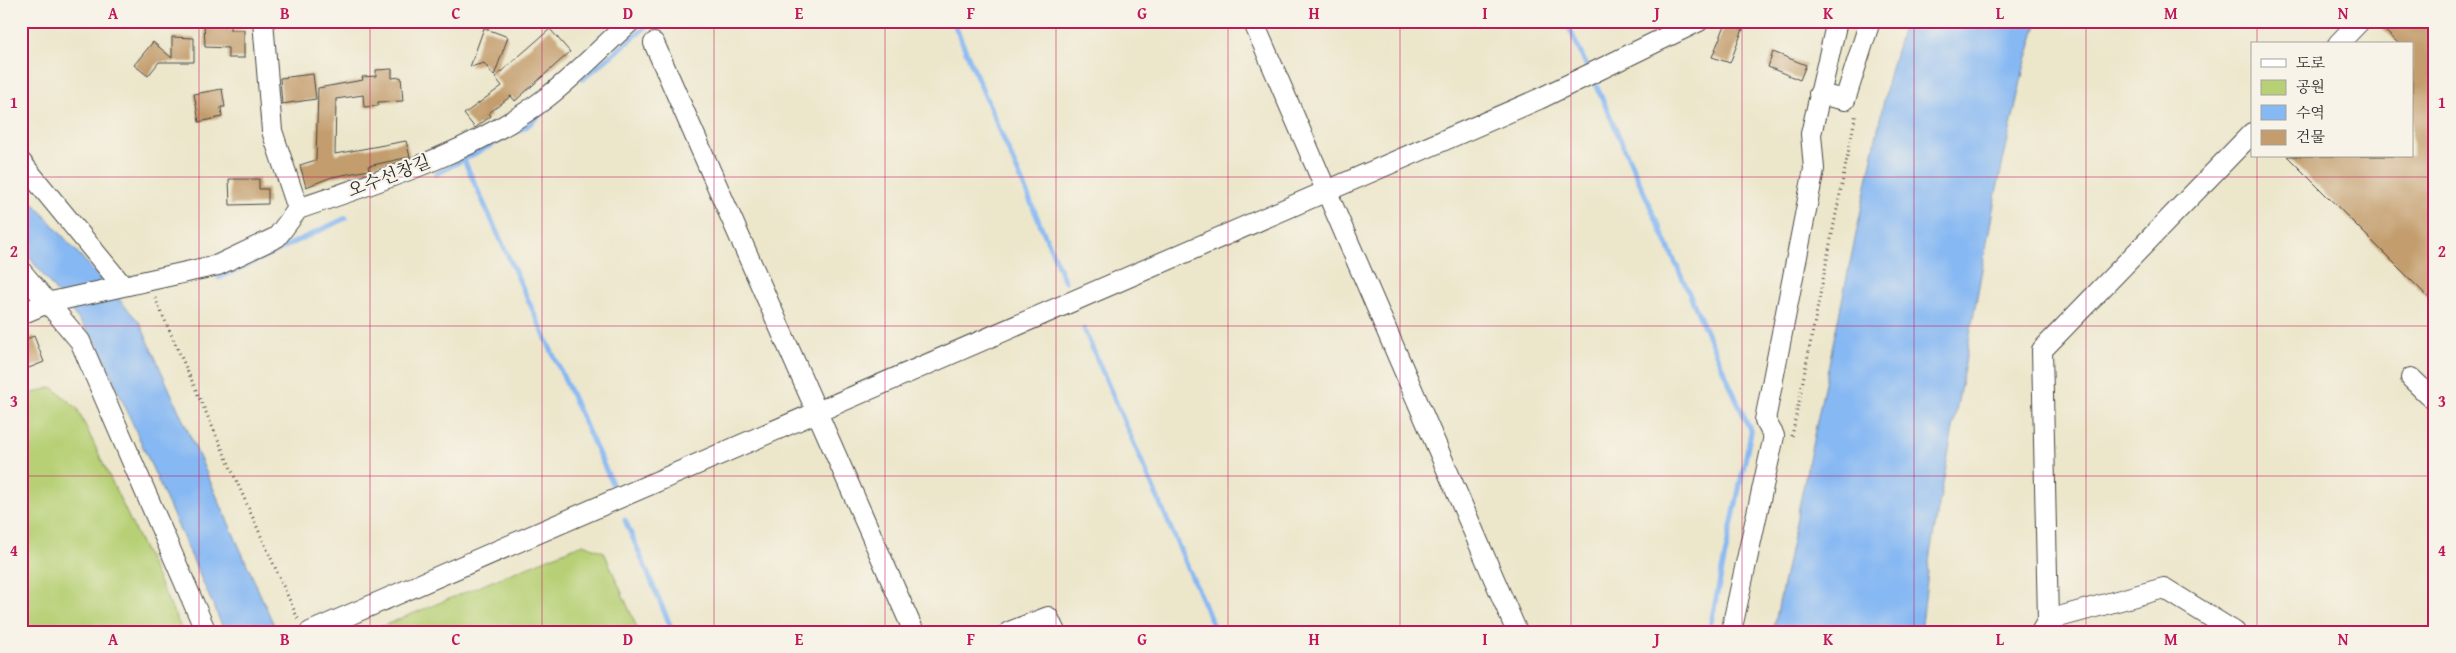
<svg xmlns="http://www.w3.org/2000/svg" width="2456" height="653" viewBox="0 0 2456 653" font-family="'Gentium Book Plus','Noto Serif KR',serif">
	<style>
		.green { fill: #b7d076; stroke: #717e50 }
		.water { fill: #86b8f3; stroke: #58728f }
		.lines { fill: none; stroke-linecap: round; stroke-linejoin: round }
		.stream { stroke: #86b8f3; stroke-width: 5 }
		.building { fill: #c39d6d }
		.minor-casing { stroke: #484743; stroke-width: 22 }
		.path { stroke: #484743; stroke-width: 3; stroke-dasharray: 1 4; stroke-linecap: butt }
		.minor { stroke: #fff; stroke-width: 20 }
		.grid { fill: none; stroke: #c2185b; stroke-width: 1; stroke-opacity: 0.55 }
		.labels { text-anchor: middle; stroke-width: 4.5; stroke-linejoin: round; paint-order: stroke }
		.street-label { font-size: 18px; fill: #2b2b2b; stroke: #f7f3e8 }
		.neatline { fill: none; stroke: #c2185b; stroke-width: 2 }
		.grid-label { font-size: 16px; text-anchor: middle; font-weight: bold; fill: #c2185b }
	</style>
	<rect width="100%" height="100%" fill="#f7f3e8"/>
	<filter id="ink" filterUnits="userSpaceOnUse"><feTurbulence type="fractalNoise" baseFrequency=".02" numOctaves="2"/><feDisplacementMap in="SourceGraphic" scale="10" xChannelSelector="R" yChannelSelector="G"/><feConvolveMatrix kernelMatrix="1 2 1 2 8 2 1 2 1" color-interpolation-filters="sRGB"/></filter>
	<filter id="wash" filterUnits="userSpaceOnUse"><feTurbulence type="fractalNoise" baseFrequency=".0096" numOctaves="4" result="noise"/><feDisplacementMap in="SourceGraphic" scale="20" xChannelSelector="R" yChannelSelector="G"/><feGaussianBlur stdDeviation="1.12" result="paint"/><feColorMatrix in="noise" values="0 0 0 0 0 0 0 0 0 0 0 0 0 0 0 0 0 1.4 0 .05"/><feComposite in="paint" operator="in"/></filter>
	<g filter="url(#wash)">
		<rect width="100%" height="100%" fill="#ece6cb"/>
		<path class="green" d="M 52,387 L 77,408 L 183,632 L 21,632 L 21,397 Z
			M 583,544 L 604,552 L 639,632 L 368,632 Z"/>
		<path class="water" d="M 1905,21 L 2038,21 L 2024,68 L 1996,193 L 1930,554 L 1922,624 L 1924,632 L 1773,632 L 1890,71 Z
			M 21,189 L 140,323 L 277,632 L 225,632 L 97,343 L 21,247 Z"/>
		<g class="lines">
			<path class="stream" d="M 953,21 L 1065,282
				M 1566,21 L 1589,71
				M 1593,78 L 1751,432 L 1709,632
				M 583,79 L 653,21
				M 464,160 L 612,483
				M 436,174 L 527,126 L 549,107
				M 219,278 L 346,218
				M 1084,329 L 1216,632
				M 625,520 L 673,632"/>
		</g>
		<g id="blocks">
			<path class="building" d="M 204,21 L 230,21 L 230,30 L 244,30 L 244,58 L 228,58 L 228,48 L 205,47 Z
				M 2375,21 L 2435,21 L 2435,304 L 2287,156 L 2412,156 L 2412,44 L 2399,44 Z
				M 1726,23 L 1743,29 L 1730,63 L 1712,57 Z
				M 484,28 L 508,37 L 494,76 L 484,63 L 470,67 Z
				M 550,29 L 570,52 L 515,101 L 511,96 L 489,113 L 491,116 L 475,128 L 464,114 L 502,86 L 495,77 Z
				M 172,37 L 194,38 L 194,62 L 159,62 L 148,76 L 134,65 L 153,42 L 172,58 Z
				M 1773,52 L 1806,65 L 1800,80 L 1768,67 Z
				M 392,69 L 392,78 L 401,77 L 403,101 L 378,102 L 378,106 L 364,107 L 363,95 L 336,99 L 335,154 L 406,141 L 410,157 L 368,166 L 369,170 L 332,177 L 306,187 L 300,165 L 316,160 L 318,88 L 363,80 L 362,77 L 376,76 L 376,70 Z
				M 313,74 L 316,99 L 282,104 L 280,78 Z
				M 222,89 L 225,107 L 221,107 L 222,117 L 199,122 L 194,94 Z
				M 229,179 L 259,179 L 259,189 L 268,189 L 268,204 L 230,205 Z
				M 34,336 L 44,362 L 21,371 L 21,341 Z"/>
		</g>
	</g>
	<g filter="url(#ink)">
		<use href="#blocks" fill-opacity="0" stroke="#484743" stroke-width="1"/>
		<g class="lines">
			<defs>
				<path id="minor" d="M 263,21 L 272,131 L 298,209 C 380,181 477,151 546,98 C 576,75 603,46 631,21
					M 1253,21 L 1517,632
					M 654,43 L 914,632
					M 2338,44 L 2360,21
					M 1819,94 L 1845,100 L 1870,21
					M 21,162 L 122,285
					M 21,271 L 80,341 L 206,632
					M 21,314 L 47,303 L 218,265 L 277,237 L 298,209
					M 2411,378 L 2435,401
					M 2048,620 L 2164,588 L 2235,632
					M 310,632 L 1539,99 L 1699,21
					M 1009,632 L 1048,617 L 1055,632
					M 1731,632 L 1774,436 L 1765,420 L 1814,169 L 1811,134 L 1837,21
					M 2041,632 L 2048,620 L 2042,350 L 2252,133"/>
			</defs>
			<use href="#minor" class="minor-casing"/>
			<path class="path" d="M 155,298 L 298,619
				M 1792,436 L 1856,113"/>
			<use href="#minor" class="minor"/>
		</g>
	</g>
	<path class="grid" d="M 199,21 L 199,632M 370,21 L 370,632M 542,21 L 542,632M 714,21 L 714,632M 885,21 L 885,632M 1056,21 L 1056,632M 1228,21 L 1228,632M 1400,21 L 1400,632M 1571,21 L 1571,632M 1742,21 L 1742,632M 1914,21 L 1914,632M 2086,21 L 2086,632M 2257,21 L 2257,44M 2257,156 L 2257,632M 21,177 L 2435,177M 21,326 L 2435,326M 21,476 L 2435,476"/>
	<g class="labels">
		<g class="street-label">
			<text transform="translate(389 176) rotate(-21)" y="6">오수선창길</text>
		</g>
	</g>
	<rect width="2456" height="653" fill="none" stroke="#f7f3e8" stroke-width="55"/>
	<rect x="2251" y="42" width="162" height="115" fill="#f7f3e8" stroke="#a5a39c"/>
	<rect x="2261" y="59" width="25" height="8" fill="#ffffff" stroke="#a5a39c"/>
	<text x="2296" y="68" font-size="15" fill="#2b2b2b">도로</text>
	<rect x="2261" y="80" width="25" height="15" fill="#b7d076" stroke="#a5a39c"/>
	<text x="2296" y="92" font-size="15" fill="#2b2b2b">공원</text>
	<rect x="2261" y="105" width="25" height="15" fill="#86b8f3" stroke="#a5a39c"/>
	<text x="2296" y="118" font-size="15" fill="#2b2b2b">수역</text>
	<rect x="2261" y="130" width="25" height="15" fill="#c39d6d" stroke="#a5a39c"/>
	<text x="2296" y="142" font-size="15" fill="#2b2b2b">건물</text>
	<rect x="28" y="28" width="2400" height="598" class="neatline"/>
	<g class="grid-label">
		<text x="113" y="19">A</text>
		<text x="285" y="19">B</text>
		<text x="456" y="19">C</text>
		<text x="628" y="19">D</text>
		<text x="799" y="19">E</text>
		<text x="971" y="19">F</text>
		<text x="1142" y="19">G</text>
		<text x="1314" y="19">H</text>
		<text x="1485" y="19">I</text>
		<text x="1657" y="19">J</text>
		<text x="1828" y="19">K</text>
		<text x="2000" y="19">L</text>
		<text x="2171" y="19">M</text>
		<text x="2343" y="19">N</text>
		<text x="14" y="108">1</text>
		<text x="2442" y="108">1</text>
		<text x="14" y="257">2</text>
		<text x="2442" y="257">2</text>
		<text x="14" y="407">3</text>
		<text x="2442" y="407">3</text>
		<text x="14" y="556">4</text>
		<text x="2442" y="556">4</text>
		<text x="113" y="645">A</text>
		<text x="285" y="645">B</text>
		<text x="456" y="645">C</text>
		<text x="628" y="645">D</text>
		<text x="799" y="645">E</text>
		<text x="971" y="645">F</text>
		<text x="1142" y="645">G</text>
		<text x="1314" y="645">H</text>
		<text x="1485" y="645">I</text>
		<text x="1657" y="645">J</text>
		<text x="1828" y="645">K</text>
		<text x="2000" y="645">L</text>
		<text x="2171" y="645">M</text>
		<text x="2343" y="645">N</text>
	</g>
</svg>
